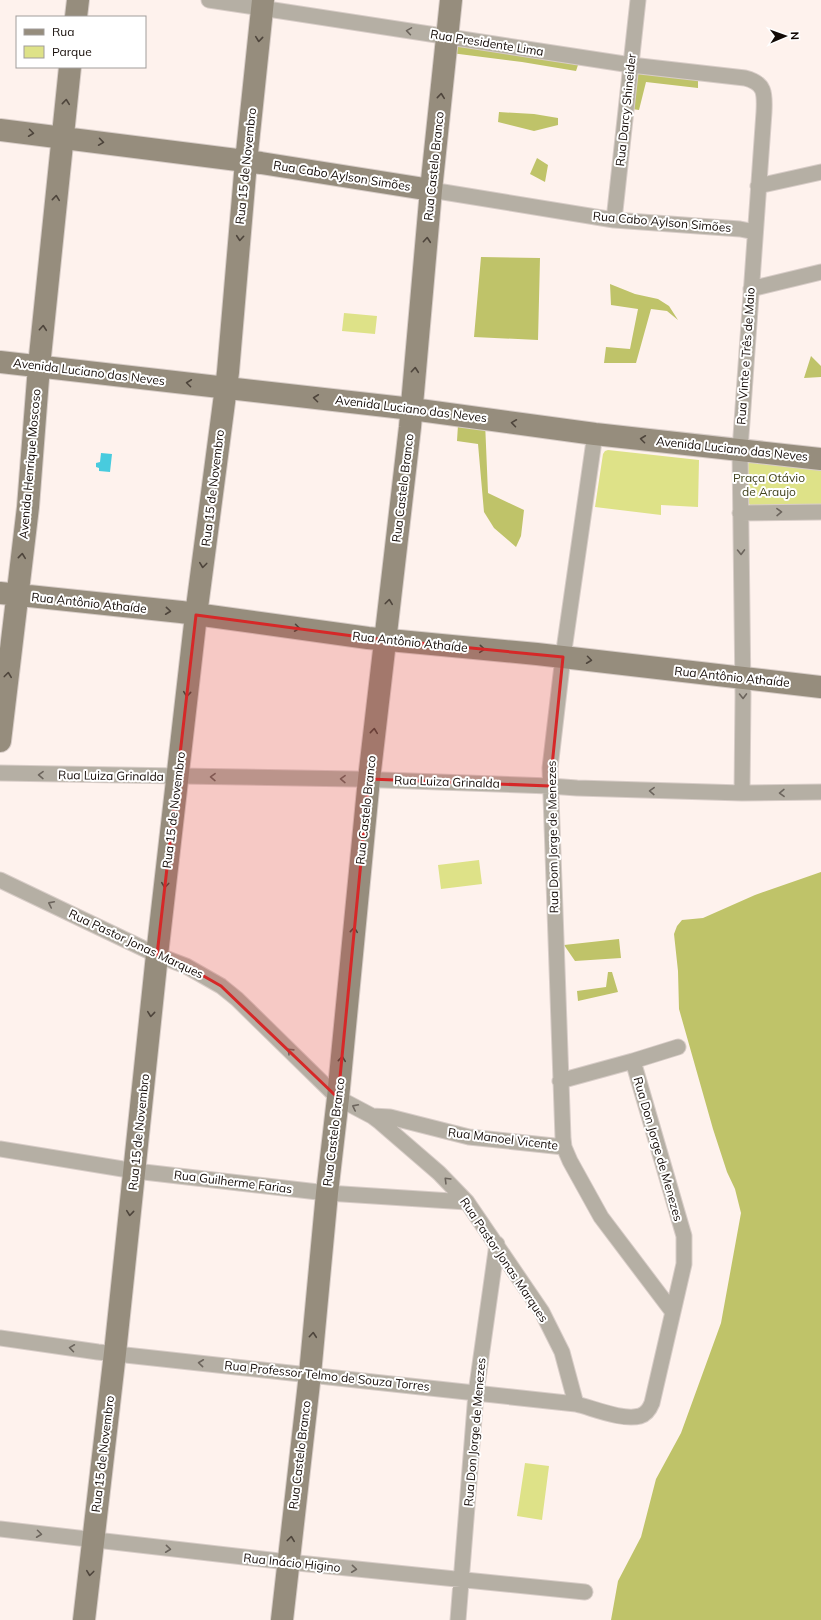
<svg xmlns="http://www.w3.org/2000/svg" width="821" height="1620" viewBox="0 0 821 1620" font-family="Mulish,sans-serif">
	<style>
		.green { fill: #dee288 }
		.forest { fill: #bfc369 }
		.water { fill: #48cbde }
		.lines { fill: none; stroke-linecap: round; stroke-linejoin: round }
		.street-casing { stroke: #d8cdc8; stroke-width: 17 }
		.secondary-casing { stroke: #d8cdc8; stroke-width: 24 }
		.street { stroke: #b5afa4; stroke-width: 15 }
		.secondary { stroke: #968d7d; stroke-width: 22 }
		.oneway { stroke: #6c655d }
		.oneway2 { stroke: #4e453c }
		.marked { fill: #d62828; fill-opacity: 0.2; stroke: #d62828; stroke-width: 3; stroke-linejoin: round }
		.labels { text-anchor: middle; stroke-width: 4; stroke-linejoin: round; paint-order: stroke }
		.street-label { font-size: 12px; fill: #130a06; stroke: #fff }
		.park-label { font-size: 12px; fill: #41421c; stroke: #fff }
	</style>
	<rect width="100%" height="100%" fill="#fef2ed"/>
	<path class="green" d="M 344,313 L 377,316 L 375,334 L 342,331 Z
		M 608,450 L 699,460 L 698,507 L 661,505 L 661,515 L 595,507 L 603,454 L 605,451 Z
		M 750,461 L 821,467 L 821,507 L 751,506 L 747,501 L 747,465 Z
		M 479,860 L 482,884 L 441,889 L 438,865 Z
		M 525,1463 L 549,1466 L 542,1520 L 517,1516 Z"/>
	<path class="forest" d="M 452,42 L 578,65 L 576,71 L 522,62 L 451,53 Z
		M 636,71 L 698,78 L 698,88 L 646,82 L 639,110 L 632,109 Z
		M 499,112 L 534,114 L 558,118 L 558,125 L 534,131 L 498,122 Z
		M 537,158 L 548,165 L 545,182 L 530,174 Z
		M 481,257 L 540,258 L 538,340 L 474,337 Z
		M 610,284 L 635,294 L 658,299 L 669,306 L 678,320 L 667,311 L 651,309 L 636,363 L 604,363 L 606,347 L 630,349 L 638,309 L 611,305 Z
		M 811,356 L 821,366 L 821,377 L 804,378 Z
		M 485,422 L 488,493 L 524,510 L 521,536 L 516,547 L 494,528 L 484,512 L 478,444 L 457,441 L 458,425 Z
		M 821,872 L 821,1620 L 611,1620 L 618,1581 L 641,1537 L 656,1479 L 681,1433 L 721,1323 L 741,1213 L 735,1189 L 727,1172 L 713,1129 L 679,1009 L 678,971 L 674,934 L 677,926 L 682,920 L 703,918 L 755,895 Z
		M 619,939 L 621,958 L 575,961 L 564,945 Z
		M 608,972 L 612,972 L 618,992 L 578,1001 L 577,991 L 606,987 Z"/>
	<path class="water" d="M 101,453 L 112,454 L 110,472 L 99,471 L 99,468 L 96,467 L 96,463 L 100,462 Z"/>
	<g class="lines">
		<defs>
			<path id="street" d="M 209,0 L 631,65 L 745,78 C 765,83 765,93 764,112 L 740,450 L 743,695 L 742,793
				M 758,186 L 821,172
				M 431,190 L 614,220 L 740,229 L 755,232
				M 614,220 L 638,0
				M 751,289 L 821,272
				M 595,434 L 563,657 L 550,768 L 563,1138 L 564,1147 L 570,1161 L 601,1217 L 672,1311
				M 740,513 L 821,512
				M 0,773 L 354,779 L 550,786 L 577,788 L 742,793 L 821,792
				M 0,880 L 157,955 L 186,966 L 221,986 L 237,999 L 338,1098 L 372,1116 L 380,1122 L 439,1173 L 467,1202 L 542,1312 L 562,1352 L 576,1404
				M 560,1081 L 633,1061 L 678,1047
				M 372,1116 L 390,1117 L 469,1137 L 564,1147
				M 0,1149 L 135,1171 L 327,1193 L 467,1202
				M 0,1338 L 98,1352 L 576,1404 C 593,1408 623,1421 640,1416 C 647,1414 650,1408 652,1403 L 684,1264 L 684,1236 L 633,1061
				M 0,1529 L 288,1562 L 585,1592
				M 458,1620 L 476,1393 L 497,1244"/>
			<path id="secondary" d="M 76,17 L 78,0
				M 0,130 L 261,163 L 431,190
				M 0,362 L 412,409 L 595,434 L 821,459
				M 0,593 L 181,612 L 368,638 L 537,654 L 821,687
				M 0,741 L 28,507 L 39,366 L 70,67
				M 84,1620 L 115,1353 L 157,955 L 196,615 L 228,372 L 246,162 L 263,0
				M 282,1620 L 310,1374 L 327,1193 L 338,1098 L 369,779 L 410,427 L 431,190 L 451,0"/>
		</defs>
		<use href="#street" class="street-casing"/>
		<use href="#secondary" class="secondary-casing"/>
		<use href="#street" class="street"/>
		<use href="#secondary" class="secondary"/>
	</g>
	<defs><path id="oneway-chevron" d="M-2-3.5L2.5 0L-2 3.5" fill="none" stroke-width="1.6" stroke-linecap="round" stroke-linejoin="round"/></defs>
	<g class="oneway">
		<use href="#oneway-chevron" transform="translate(409 31) rotate(-171)"/>
		<use href="#oneway-chevron" transform="translate(779 512) rotate(-1)"/>
		<use href="#oneway-chevron" transform="translate(741 552) rotate(89)"/>
		<use href="#oneway-chevron" transform="translate(743 696) rotate(89)"/>
		<use href="#oneway-chevron" transform="translate(41 775) rotate(-179)"/>
		<use href="#oneway-chevron" transform="translate(213 777) rotate(-179)"/>
		<use href="#oneway-chevron" transform="translate(343 779) rotate(-179)"/>
		<use href="#oneway-chevron" transform="translate(652 791) rotate(-178)"/>
		<use href="#oneway-chevron" transform="translate(782 793) rotate(179)"/>
		<use href="#oneway-chevron" transform="translate(51 904) rotate(-154)"/>
		<use href="#oneway-chevron" transform="translate(290 1051) rotate(-136)"/>
		<use href="#oneway-chevron" transform="translate(355 1107) rotate(-153)"/>
		<use href="#oneway-chevron" transform="translate(447 1180) rotate(-135)"/>
		<use href="#oneway-chevron" transform="translate(72 1348) rotate(-172)"/>
		<use href="#oneway-chevron" transform="translate(201 1363) rotate(-174)"/>
		<use href="#oneway-chevron" transform="translate(39 1534) rotate(7)"/>
		<use href="#oneway-chevron" transform="translate(168 1549) rotate(6)"/>
		<use href="#oneway-chevron" transform="translate(354 1569) rotate(6)"/>
	</g>
	<g class="oneway2">
		<use href="#oneway-chevron" transform="translate(259 39) rotate(96)"/>
		<use href="#oneway-chevron" transform="translate(441 96) rotate(-84)"/>
		<use href="#oneway-chevron" transform="translate(66 102) rotate(-84)"/>
		<use href="#oneway-chevron" transform="translate(31 133) rotate(7)"/>
		<use href="#oneway-chevron" transform="translate(101 142) rotate(8)"/>
		<use href="#oneway-chevron" transform="translate(56 198) rotate(-84)"/>
		<use href="#oneway-chevron" transform="translate(240 238) rotate(95)"/>
		<use href="#oneway-chevron" transform="translate(427 240) rotate(-85)"/>
		<use href="#oneway-chevron" transform="translate(43 328) rotate(-85)"/>
		<use href="#oneway-chevron" transform="translate(415 370) rotate(-85)"/>
		<use href="#oneway-chevron" transform="translate(189 383) rotate(-173)"/>
		<use href="#oneway-chevron" transform="translate(316 398) rotate(-173)"/>
		<use href="#oneway-chevron" transform="translate(514 423) rotate(-172)"/>
		<use href="#oneway-chevron" transform="translate(643 439) rotate(-173)"/>
		<use href="#oneway-chevron" transform="translate(22 556) rotate(-84)"/>
		<use href="#oneway-chevron" transform="translate(203 565) rotate(97)"/>
		<use href="#oneway-chevron" transform="translate(389 602) rotate(-83)"/>
		<use href="#oneway-chevron" transform="translate(168 611) rotate(6)"/>
		<use href="#oneway-chevron" transform="translate(297 628) rotate(8)"/>
		<use href="#oneway-chevron" transform="translate(482 649) rotate(5)"/>
		<use href="#oneway-chevron" transform="translate(589 660) rotate(7)"/>
		<use href="#oneway-chevron" transform="translate(8 675) rotate(-83)"/>
		<use href="#oneway-chevron" transform="translate(187 694) rotate(96)"/>
		<use href="#oneway-chevron" transform="translate(374 731) rotate(-84)"/>
		<use href="#oneway-chevron" transform="translate(165 885) rotate(97)"/>
		<use href="#oneway-chevron" transform="translate(354 930) rotate(-84)"/>
		<use href="#oneway-chevron" transform="translate(151 1014) rotate(96)"/>
		<use href="#oneway-chevron" transform="translate(342 1059) rotate(-84)"/>
		<use href="#oneway-chevron" transform="translate(130 1213) rotate(96)"/>
		<use href="#oneway-chevron" transform="translate(313 1335) rotate(-85)"/>
		<use href="#oneway-chevron" transform="translate(291 1539) rotate(-83)"/>
		<use href="#oneway-chevron" transform="translate(90 1573) rotate(97)"/>
	</g>
	<path class="marked" d="M 196,615 L 368,638 L 563,657 L 550,786 L 369,779 L 338,1098 L 221,986 L 186,966 L 157,955 Z"/>
	<g class="labels">
		<g class="street-label">
			<text transform="translate(487 43) rotate(9)" y="4">Rua Presidente Lima</text>
			<text transform="translate(626 110) rotate(-84)" y="4">Rua Darcy Shineider</text>
			<text transform="translate(246 166) rotate(-84)" y="4">Rua 15 de Novembro</text>
			<text transform="translate(434 166) rotate(-84)" y="4">Rua Castelo Branco</text>
			<text transform="translate(342 176) rotate(9)" y="4">Rua Cabo Aylson Simões</text>
			<text transform="translate(662 222) rotate(5)" y="4">Rua Cabo Aylson Simões</text>
			<text transform="translate(746 356) rotate(-86)" y="4">Rua Vinte e Três de Maio</text>
			<text transform="translate(89 372) rotate(7)" y="4">Avenida Luciano das Neves</text>
			<text transform="translate(411 409) rotate(7)" y="4">Avenida Luciano das Neves</text>
			<text transform="translate(732 449) rotate(6)" y="4">Avenida Luciano das Neves</text>
			<text transform="translate(30 464) rotate(-85)" y="4">Avenida Henrique Moscoso</text>
			<text transform="translate(213 488) rotate(-83)" y="4">Rua 15 de Novembro</text>
			<text transform="translate(403 488) rotate(-83)" y="4">Rua Castelo Branco</text>
			<text transform="translate(89 603) rotate(6)" y="4">Rua Antônio Athaíde</text>
			<text transform="translate(410 642) rotate(6)" y="4">Rua Antônio Athaíde</text>
			<text transform="translate(732 677) rotate(6)" y="4">Rua Antônio Athaíde</text>
			<text transform="translate(111 776) rotate(1)" y="4">Rua Luiza Grinalda</text>
			<text transform="translate(447 782) rotate(2)" y="4">Rua Luiza Grinalda</text>
			<text transform="translate(174 810) rotate(-83)" y="4">Rua 15 de Novembro</text>
			<text transform="translate(366 810) rotate(-84)" y="4">Rua Castelo Branco</text>
			<text transform="translate(553 837) rotate(-91)" y="4">Rua Dom Jorge de Menezes</text>
			<text transform="translate(136 944) rotate(25)" y="4">Rua Pastor Jonas Marques</text>
			<text transform="translate(139 1132) rotate(-84)" y="4">Rua 15 de Novembro</text>
			<text transform="translate(334 1132) rotate(-83)" y="4">Rua Castelo Branco</text>
			<text transform="translate(503 1139) rotate(7)" y="4">Rua Manoel Vicente</text>
			<text transform="translate(658 1149) rotate(74)" y="4">Rua Don Jorge de Menezes</text>
			<text transform="translate(233 1182) rotate(7)" y="4">Rua Guilherme Farias</text>
			<text transform="translate(504 1260) rotate(56)" y="4">Rua Pastor Jonas Marques</text>
			<text transform="translate(327 1376) rotate(6)" y="4">Rua Professor Telmo de Souza Torres</text>
			<text transform="translate(475 1432) rotate(-85)" y="4">Rua Don Jorge de Menezes</text>
			<text transform="translate(103 1454) rotate(-83)" y="4">Rua 15 de Novembro</text>
			<text transform="translate(300 1455) rotate(-83)" y="4">Rua Castelo Branco</text>
			<text transform="translate(292 1563) rotate(6)" y="4">Rua Inácio Higino</text>
		</g>
		<g class="park-label">
			<text x="769" y="482">Praça Otávio<tspan x="769" dy="14">de Araujo</tspan></text>
		</g>
	</g>
	<rect x="16" y="16" width="130" height="52" fill="#ffffff" stroke="#a19d9b"/>
	<rect x="24" y="29" width="20" height="6" fill="#968d7d" stroke="#a19d9b"/>
	<text x="52" y="36" font-size="12" fill="#130a06">Rua</text>
	<rect x="24" y="46" width="20" height="12" fill="#dee288" stroke="#a19d9b"/>
	<text x="52" y="56" font-size="12" fill="#130a06">Parque</text>
	<g transform="translate(785 36) rotate(88)" stroke="#ffffff" stroke-width="3" paint-order="stroke">
	<path d="M0-3L7 15L0 10L-7 15Z" fill="#130a06"/>
	<text y="-6" font-size="11" font-weight="bold" text-anchor="middle" fill="#130a06">N</text>
	</g>
</svg>
